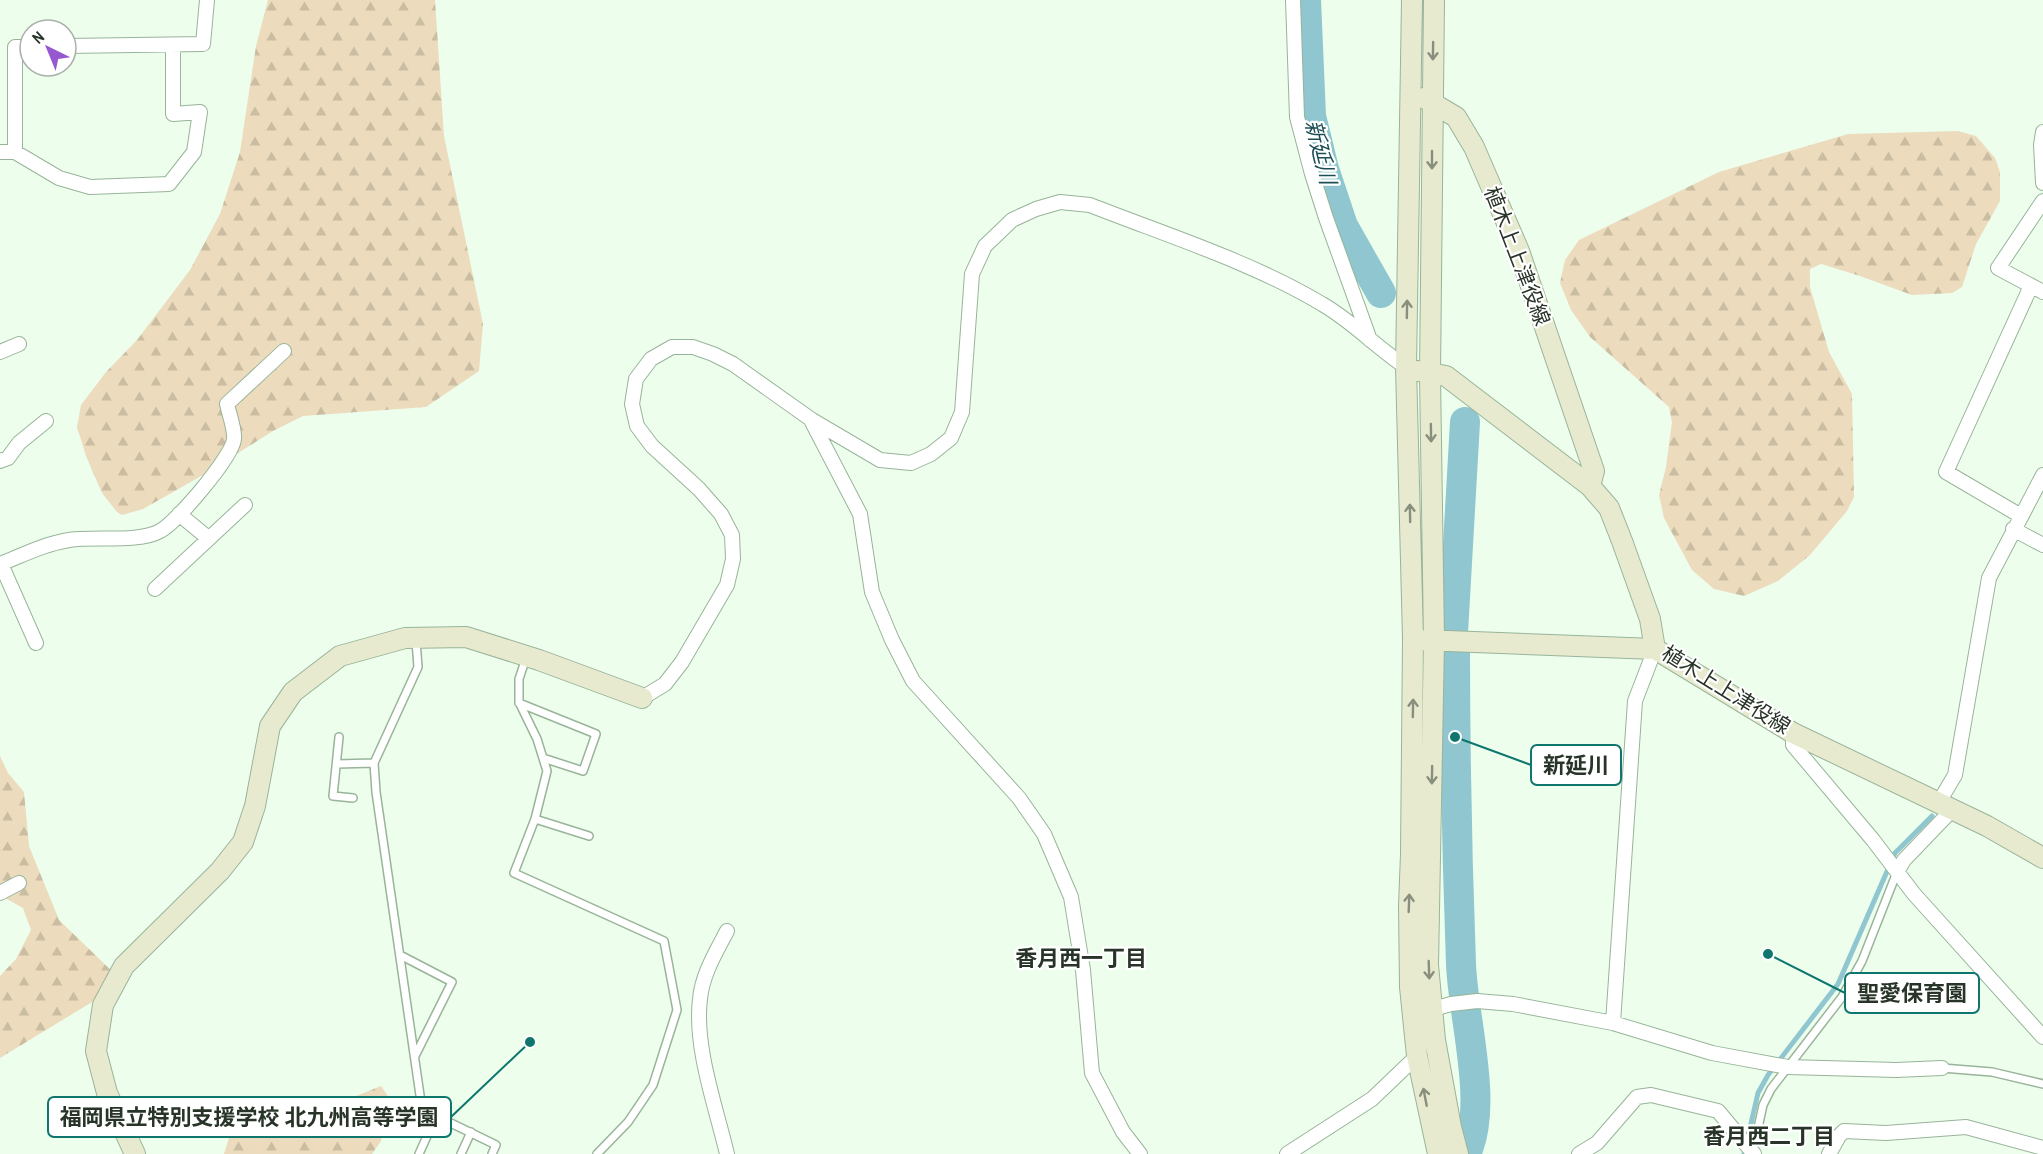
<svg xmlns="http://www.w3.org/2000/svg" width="2043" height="1154" viewBox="0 0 2043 1154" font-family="'Archivo Narrow','Noto Sans JP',sans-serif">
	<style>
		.forest { fill: url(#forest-firs) }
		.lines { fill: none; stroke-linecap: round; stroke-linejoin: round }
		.stream { stroke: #8fc6d0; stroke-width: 5 }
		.river { stroke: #8fc6d0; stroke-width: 30 }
		.lane-casing { stroke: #98b499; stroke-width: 10 }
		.street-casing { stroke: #98b499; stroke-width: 16 }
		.secondary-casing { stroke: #98b499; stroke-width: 22 }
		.lane { stroke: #fff; stroke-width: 7 }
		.street { stroke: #fff; stroke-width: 14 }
		.secondary { stroke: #e8ead0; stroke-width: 20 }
		.oneway { stroke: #888f7c }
		.labels { text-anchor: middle; stroke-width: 4.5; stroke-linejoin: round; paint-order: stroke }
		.street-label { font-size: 21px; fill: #293429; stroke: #fff }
		.water-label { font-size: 22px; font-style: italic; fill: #1e4f56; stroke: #fff }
		.neighbourhood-label { font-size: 22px; font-weight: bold; fill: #293429; stroke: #fff }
		.leader { fill: none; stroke: #0f766e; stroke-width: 2 }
		.callout-dot { fill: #0f766e; stroke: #fff; stroke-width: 2 }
		.callout { fill: #fff; stroke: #0f766e; stroke-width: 2 }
		.callout-label { font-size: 22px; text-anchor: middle; font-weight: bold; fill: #293429 }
	</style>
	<defs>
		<pattern id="forest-firs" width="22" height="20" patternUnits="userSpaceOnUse" patternTransform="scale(1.5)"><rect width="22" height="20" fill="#ecdbbc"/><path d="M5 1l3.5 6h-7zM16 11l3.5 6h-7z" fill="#cabda2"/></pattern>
	</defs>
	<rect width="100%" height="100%" fill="#edfeed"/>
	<path class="forest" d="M 268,0 L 435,0 L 444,136 L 483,324 L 479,371 L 426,407 L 303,416 L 273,431 L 203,475 L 143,509 L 122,515 L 117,512 L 102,493 L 86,456 L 77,427 L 81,405 L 106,372 L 137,340 L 190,270 L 220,214 L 240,152 L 256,46 Z
		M 1958,131 L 1976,136 L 1995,158 L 2000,172 L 2000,201 L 1976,244 L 1962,287 L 1952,293 L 1912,295 L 1860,276 L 1821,264 L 1810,269 L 1810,287 L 1829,352 L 1852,394 L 1854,497 L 1847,511 L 1810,555 L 1778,581 L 1744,596 L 1714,589 L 1692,570 L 1664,518 L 1659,495 L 1666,467 L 1672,422 L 1669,407 L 1590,337 L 1571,310 L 1560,283 L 1565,260 L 1579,240 L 1719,172 L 1848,134 Z
		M 0,756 L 8,773 L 24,792 L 29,846 L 59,920 L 119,978 L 102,996 L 0,1058 L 0,976 L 16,959 L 31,930 L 23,908 L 5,898 L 0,897 Z
		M 381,1086 L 390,1099 L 381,1141 L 372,1154 L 224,1154 L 234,1122 L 257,1105 L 280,1115 L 304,1117 Z"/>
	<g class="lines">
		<path class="stream" d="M 1744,1154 L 1758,1093 L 1768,1075 L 1838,984 L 1895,853 L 1932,816"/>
		<path class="river" d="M 1306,0 L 1311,116 L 1324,169 L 1343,226 L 1381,293
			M 1465,422 L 1453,633 L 1455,644 C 1455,751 1457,858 1461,964 C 1463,1019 1489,1104 1466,1154"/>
		<defs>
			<path id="lane" d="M 416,641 L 418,667 L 374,763 L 376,792 L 422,1109 L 496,1145 L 492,1154
				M 526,658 L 519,679 L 519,702 L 537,739 L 547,771 L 535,819 L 514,873 L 664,941 L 677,1010 L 653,1085 L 628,1122 L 597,1154
				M 519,703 L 596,734 L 583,771 L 543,758
				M 339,737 L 333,796 L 353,798
				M 337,764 L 374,763
				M 535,819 L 589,836
				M 400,955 L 452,982 L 415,1056
				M 1942,1068 L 1992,1072 L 2043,1084
				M 1753,1151 L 1763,1105 L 1771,1089 L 1842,997 L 1862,961 L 1897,872
				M 419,1154 L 436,1116
				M 461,1154 L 471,1132"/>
			<path id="street" d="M 1293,0 L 1297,117 L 1312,174 L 1326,218 L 1370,340
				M 66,46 L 203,44 L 207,0
				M 2043,132 L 2041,145 L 2043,183
				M 0,152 L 15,152 L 59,178 L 90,187 L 169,184 L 194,152 L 200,112 L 173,114 L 173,45
				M 15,152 L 15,47 L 30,47
				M 2043,201 L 1998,268 L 2043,292
				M 0,352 L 19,344
				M 812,422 L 860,514 L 872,592 L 892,640 L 913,681 L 1019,798 L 1044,834 L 1071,897 L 1083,970 L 1092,1073 L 1123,1132 L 1140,1154
				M 0,461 L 8,458 L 19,443 L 46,421
				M 179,514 L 208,538
				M 2021,516 L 1946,472 L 2031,286
				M 2013,529 L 2043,545
				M 0,564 C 23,555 44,544 69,540 C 94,536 139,543 160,531 C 176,523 233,456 234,439 C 235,429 229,414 227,404 L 284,351
				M 1,564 L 36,643
				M 155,589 L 245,505
				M 642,698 L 665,684 L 682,662 L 727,585 L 733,559 L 732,535 L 721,514 L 699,489 L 652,446 L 637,426 L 632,404 L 636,379 L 651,359 L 672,347 L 693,347 L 713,354 L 733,364 L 812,420 L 880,460 L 911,463 L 931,454 L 951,438 L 962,412 L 972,274 L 985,246 L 1012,220 L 1036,209 L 1060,202 L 1090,205 C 1166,235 1252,262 1322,304 C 1352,321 1377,348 1406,367
				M 1793,733 L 1793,745 L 1873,840 L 1914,894 L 2043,1037
				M 1939,802 L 1955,775 L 1989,578 L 2043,475
				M 1897,872 L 1904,860 L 1953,809
				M 0,893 L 19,883
				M 1426,1011 L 1451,1004 L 1477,1001 L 1513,1004 L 1613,1023 L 1712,1053 L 1788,1067 L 1896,1070 L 1942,1068
				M 1613,1023 L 1635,701 L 1655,649
				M 727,1154 C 716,1107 694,1047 700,999 C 702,975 716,952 727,931
				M 1287,1154 L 1372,1099 L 1417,1056
				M 1579,1154 L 1597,1143 L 1637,1097 L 1651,1095 L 1718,1111 L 1754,1154
				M 1829,1154 L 1839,1136 L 1844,1131 L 1886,1133 L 1966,1127 L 2043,1148"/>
			<path id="secondary" d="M 1412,0 L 1406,367 L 1413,639 L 1411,854 L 1409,906 L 1410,987 L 1417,1056 L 1438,1154
				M 1434,0 L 1430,375 L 1434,640 L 1428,965 L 1435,1040 L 1451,1127 L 1458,1154
				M 1424,98 L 1456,117 L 1474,147 L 1519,251 L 1594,471 L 1590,486
				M 1418,371 L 1446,376 L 1590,486 L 1609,508 L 1622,541 L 1650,619 L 1655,649 L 1793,733 L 1987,826 L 2043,858
				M 1422,640 L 1655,649
				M 135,1154 L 107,1093 L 96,1051 L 103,1005 L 124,966 L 220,871 L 243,842 L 255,806 L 270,726 L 293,692 L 340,656 L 405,638 L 466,637 L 539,660 L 642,698"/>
		</defs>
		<use href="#lane" class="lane-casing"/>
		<use href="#street" class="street-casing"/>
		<use href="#secondary" class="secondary-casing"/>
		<use href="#lane" class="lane"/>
		<use href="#street" class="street"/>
		<use href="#secondary" class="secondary"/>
	</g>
	<defs><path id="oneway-shaft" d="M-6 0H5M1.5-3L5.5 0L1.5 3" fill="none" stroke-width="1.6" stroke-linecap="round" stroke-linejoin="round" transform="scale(1.5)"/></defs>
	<g class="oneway">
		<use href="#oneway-shaft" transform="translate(1433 51) rotate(91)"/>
		<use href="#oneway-shaft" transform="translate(1432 160) rotate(90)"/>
		<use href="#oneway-shaft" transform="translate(1407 309) rotate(-89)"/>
		<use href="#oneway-shaft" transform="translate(1431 433) rotate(89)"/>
		<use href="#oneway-shaft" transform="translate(1410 513) rotate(-91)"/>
		<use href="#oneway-shaft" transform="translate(1413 708) rotate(-89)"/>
		<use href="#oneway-shaft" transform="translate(1432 775) rotate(91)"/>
		<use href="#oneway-shaft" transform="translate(1409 903) rotate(-88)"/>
		<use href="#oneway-shaft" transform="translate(1429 970) rotate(88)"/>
		<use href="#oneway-shaft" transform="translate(1425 1097) rotate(-101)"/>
	</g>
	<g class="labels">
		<g class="street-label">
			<text transform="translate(1517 256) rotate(69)" y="7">植木上上津役線</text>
			<text transform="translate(1726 690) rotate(32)" y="7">植木上上津役線</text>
		</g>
		<g class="water-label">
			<text transform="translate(1321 152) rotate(76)" y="8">新延川</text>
		</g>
		<g class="neighbourhood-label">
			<text x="1081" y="966">香月西一丁目</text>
			<text x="1769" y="1144">香月西二丁目</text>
		</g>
	</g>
	<path class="leader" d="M1455 737L1531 765M1768 954L1845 993M530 1042L451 1117"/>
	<g class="callout-dot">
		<circle cx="1455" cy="737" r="6"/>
		<circle cx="1768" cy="954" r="6"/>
		<circle cx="530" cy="1042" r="6"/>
	</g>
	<g class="callout">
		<rect x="1531" y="745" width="90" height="40" rx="6"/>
		<rect x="1845" y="973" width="134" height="40" rx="6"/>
		<rect x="48" y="1097" width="403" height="40" rx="6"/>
	</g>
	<g class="callout-label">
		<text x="1576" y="773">新延川</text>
		<text x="1912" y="1001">聖愛保育園</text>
		<text x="249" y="1125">福岡県立特別支援学校 北九州高等学園</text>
	</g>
	<g transform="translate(48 48) rotate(317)"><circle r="28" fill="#ffffff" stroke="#a9aea9" stroke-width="1.5"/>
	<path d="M0-4.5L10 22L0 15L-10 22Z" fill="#9558cf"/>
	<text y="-9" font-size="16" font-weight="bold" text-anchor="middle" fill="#293429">N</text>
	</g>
</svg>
